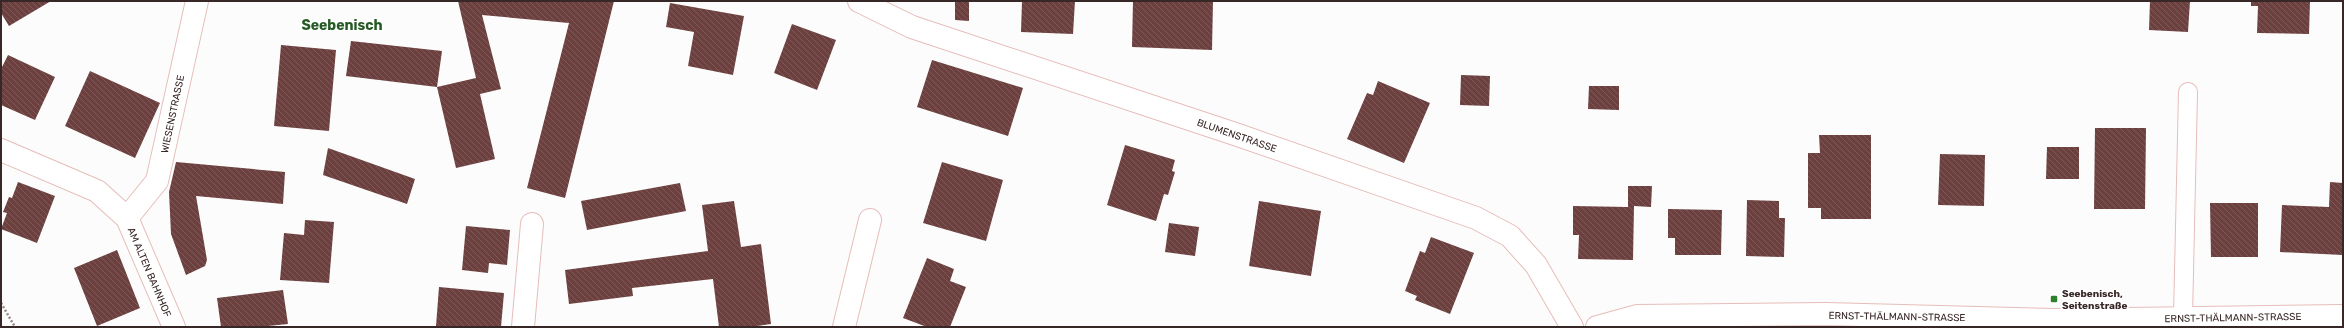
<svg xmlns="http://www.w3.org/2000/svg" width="2344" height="328" viewBox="0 0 2344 328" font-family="Rubik,sans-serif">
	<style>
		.building { fill: url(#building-back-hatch) }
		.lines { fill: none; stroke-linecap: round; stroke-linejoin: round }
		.service-casing { stroke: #e6bdba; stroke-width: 20 }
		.minor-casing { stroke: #e6bdba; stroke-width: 24 }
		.tertiary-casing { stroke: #e6bdba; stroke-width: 24 }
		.path { stroke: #918988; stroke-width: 2.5; stroke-dasharray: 2 2; stroke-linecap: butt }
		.service { stroke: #fff; stroke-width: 18 }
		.minor { stroke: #fff; stroke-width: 22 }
		.tertiary { stroke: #fff; stroke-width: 22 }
		.poi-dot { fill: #2d812e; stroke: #fff; stroke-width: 1.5 }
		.labels { text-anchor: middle; stroke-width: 4; stroke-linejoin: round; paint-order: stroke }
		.street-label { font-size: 10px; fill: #372726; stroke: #fff }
		.poi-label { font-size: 10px; font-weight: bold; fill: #372726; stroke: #fff; text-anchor: start }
		.district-label { font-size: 14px; font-weight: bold; fill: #255a25; stroke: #fff }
	</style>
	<defs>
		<pattern id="building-back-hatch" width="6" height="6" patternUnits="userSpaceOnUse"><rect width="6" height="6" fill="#6c403e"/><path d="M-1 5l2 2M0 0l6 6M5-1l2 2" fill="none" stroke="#7d5958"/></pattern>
	</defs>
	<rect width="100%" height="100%" fill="#fcfcfc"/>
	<path class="building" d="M 1,1 L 51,1 L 9,26 L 1,13 Z
		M 458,1 L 614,1 L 565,198 L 527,188 L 569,23 L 482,15 L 501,89 L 480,94 L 495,159 L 456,168 L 437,87 L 346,76 L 351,41 L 442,51 L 437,87 L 476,78 Z
		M 955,1 L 969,1 L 969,21 L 955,20 Z
		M 1022,1 L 1075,1 L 1073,34 L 1021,32 Z
		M 1133,1 L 1213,1 L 1212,50 L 1132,47 Z
		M 2150,1 L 2190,1 L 2188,32 L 2149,30 Z
		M 2251,1 L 2310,1 L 2309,34 L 2257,33 L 2258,6 L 2251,6 Z
		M 670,3 L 744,16 L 733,75 L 688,66 L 694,32 L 666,27 Z
		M 792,24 L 836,40 L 817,90 L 774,73 Z
		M 281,45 L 336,50 L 329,131 L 274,126 Z
		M 8,55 L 55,77 L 35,120 L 1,105 L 1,69 Z
		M 932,60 L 1023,88 L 1008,136 L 917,107 Z
		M 90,71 L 160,103 L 135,158 L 65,126 Z
		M 1461,75 L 1490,76 L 1489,106 L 1460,105 Z
		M 1378,81 L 1430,103 L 1404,163 L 1347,139 L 1367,93 L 1373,95 Z
		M 1589,86 L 1619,86 L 1619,110 L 1588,109 Z
		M 2095,128 L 2146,128 L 2145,209 L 2094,209 Z
		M 1819,135 L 1871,135 L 1871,219 L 1821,219 L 1821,208 L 1808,208 L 1808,153 L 1820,153 Z
		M 1125,145 L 1175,160 L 1172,171 L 1175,172 L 1168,195 L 1164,194 L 1156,221 L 1107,205 Z
		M 2047,147 L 2079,147 L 2079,179 L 2046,179 Z
		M 328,148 L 415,179 L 407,204 L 323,175 Z
		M 1940,154 L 1985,155 L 1984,206 L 1938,205 Z
		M 176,162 L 285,172 L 283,204 L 196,196 L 207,260 L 205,266 L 186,275 L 171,234 L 169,192 Z
		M 942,162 L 1003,180 L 986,241 L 923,223 Z
		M 18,182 L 55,196 L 37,243 L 1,229 L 7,213 L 3,212 L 9,197 L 12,198 Z
		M 2330,182 L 2343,183 L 2343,255 L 2280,252 L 2282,205 L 2329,207 Z
		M 680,183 L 686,211 L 587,230 L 581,201 Z
		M 1628,186 L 1652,186 L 1651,207 L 1634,206 L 1633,260 L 1578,259 L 1579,235 L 1573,235 L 1573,206 L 1628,207 Z
		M 1747,200 L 1779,201 L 1779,218 L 1785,218 L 1784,257 L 1746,256 Z
		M 734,201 L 741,247 L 761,244 L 771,324 L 750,327 L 719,327 L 713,279 L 632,288 L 633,296 L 569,304 L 565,270 L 708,251 L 702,205 Z
		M 1259,201 L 1321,211 L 1311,276 L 1249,266 Z
		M 2210,203 L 2258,203 L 2258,257 L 2211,257 Z
		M 1668,209 L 1722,210 L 1721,255 L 1675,255 L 1675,238 L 1668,238 Z
		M 305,220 L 334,222 L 329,283 L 280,280 L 284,233 L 304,235 Z
		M 1169,223 L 1199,227 L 1195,256 L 1165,252 Z
		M 466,226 L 510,230 L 507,265 L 489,263 L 488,273 L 462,270 Z
		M 1431,237 L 1474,253 L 1450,314 L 1415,300 L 1417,296 L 1405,291 L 1420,251 L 1425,253 Z
		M 117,250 L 140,308 L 97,326 L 74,268 Z
		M 927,258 L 954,269 L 950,281 L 966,287 L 950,327 L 927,327 L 903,318 Z
		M 439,287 L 504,293 L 501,327 L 436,326 Z
		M 283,290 L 288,324 L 258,327 L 221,327 L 217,298 Z"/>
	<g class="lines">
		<defs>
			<path id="service" d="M 2183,317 L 2188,92"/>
			<path id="minor" d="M 859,1 L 912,27 L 1238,135 L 1476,218 L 1510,236 L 1536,265 L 1572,327
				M 127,218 L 157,181 L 197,1
				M 523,327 L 532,224
				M 844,327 L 870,220"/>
			<path id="tertiary" d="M 1,150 L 97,191 L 127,218 L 174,327
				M 1597,327 L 1637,316 L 1826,314 L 2053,320 L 2343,316"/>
		</defs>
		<use href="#service" class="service-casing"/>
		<use href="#minor" class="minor-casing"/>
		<use href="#tertiary" class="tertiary-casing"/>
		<path class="path" d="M 1,303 L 15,327"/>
		<use href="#service" class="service"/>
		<use href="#minor" class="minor"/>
		<use href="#tertiary" class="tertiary"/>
	</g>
	<rect class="poi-dot" x="2050" y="295" width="8" height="8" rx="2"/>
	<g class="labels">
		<g class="street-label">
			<text transform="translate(172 114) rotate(-78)" y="4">WIESENSTRASSE</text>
			<text transform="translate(1237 135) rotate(19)" y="4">BLUMENSTRASSE</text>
			<text transform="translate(150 272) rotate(67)" y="4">AM ALTEN BAHNHOF</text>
			<text transform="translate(1897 316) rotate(1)" y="4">ERNST-THÄLMANN-STRASSE</text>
			<text transform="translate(2233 317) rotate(-1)" y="4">ERNST-THÄLMANN-STRASSE</text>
		</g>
		<g class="poi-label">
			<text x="2062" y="297">Seebenisch,<tspan x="2062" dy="12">Seitenstraße</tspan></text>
		</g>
		<g class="district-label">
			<text x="342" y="30">Seebenisch</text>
		</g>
	</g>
	<rect width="2344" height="328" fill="none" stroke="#372726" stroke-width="4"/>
</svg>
